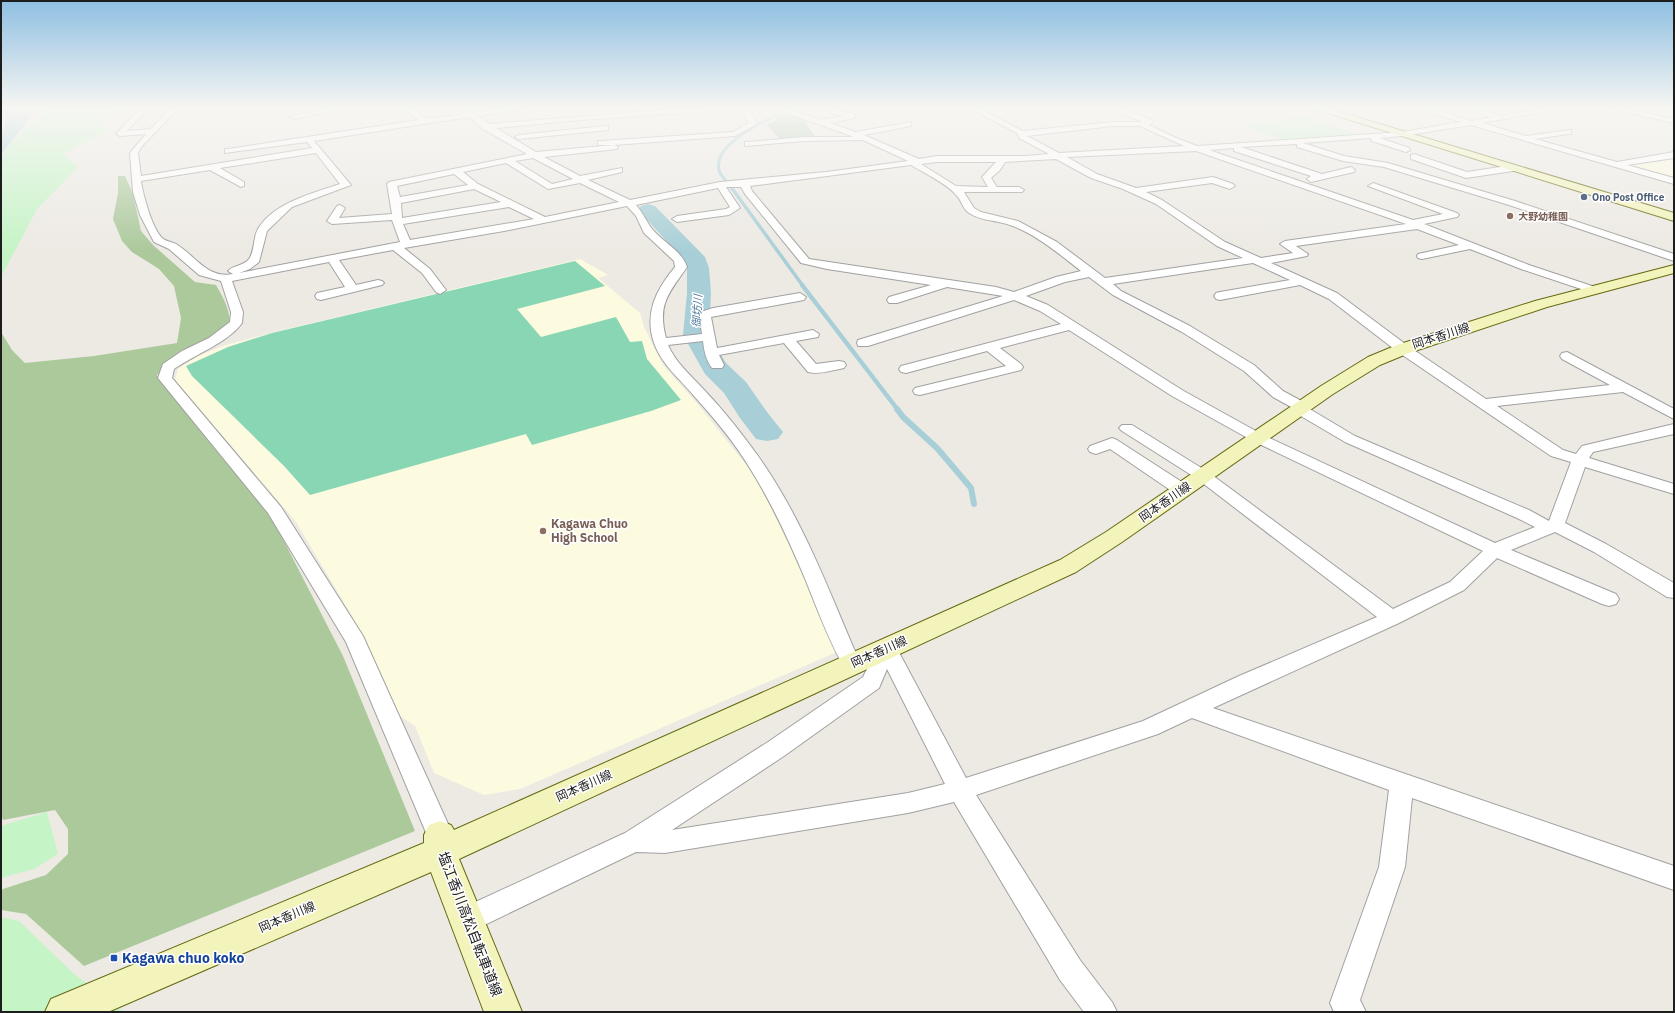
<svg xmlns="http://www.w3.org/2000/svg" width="1675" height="1013" viewBox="0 0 1675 1013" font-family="'IBM Plex Sans','Noto Sans JP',sans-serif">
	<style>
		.education { fill: #fcfadf }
		.forest { fill: #acc99c }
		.cemetery { fill: #a7c4aa }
		.park { fill: #c5f4c6 }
		.pitch { fill: #89d6b4 }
		.water { fill: #a8cfd7 }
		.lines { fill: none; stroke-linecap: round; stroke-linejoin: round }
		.stream-far3 { stroke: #a8cfd7; stroke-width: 3 }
		.stream-far2 { stroke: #a8cfd7; stroke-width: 3.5 }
		.stream-far1 { stroke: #a8cfd7; stroke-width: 4.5 }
		.stream { stroke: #a8cfd7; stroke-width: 6 }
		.river { fill: #a8cfd7; fill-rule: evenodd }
		.minor-casing { stroke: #a1a1a1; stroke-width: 2 }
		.secondary-casing { stroke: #656a0f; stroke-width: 2 }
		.minor { fill: #fff; fill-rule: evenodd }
		.secondary { fill: #f3f3bc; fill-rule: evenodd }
		.service-dot { fill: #5c6f8a; stroke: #fff; stroke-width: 1.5 }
		.education-dot { fill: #8d6e63; stroke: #fff; stroke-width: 1.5 }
		.transit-dot { fill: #1a4fb4; stroke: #fff; stroke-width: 1.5 }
		.labels { text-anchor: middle; stroke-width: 3; stroke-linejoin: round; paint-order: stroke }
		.far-service-label { font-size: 10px; font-weight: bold; fill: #4e5e75; stroke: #fff; text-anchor: start }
		.far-education-label { font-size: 10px; font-weight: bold; fill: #785e54; stroke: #fff; text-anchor: start }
		.far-water-label { font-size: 11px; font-style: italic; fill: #507a9d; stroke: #fff }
		.street-label { font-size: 12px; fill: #1d1d1d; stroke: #fff }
		.education-label { font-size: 12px; font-weight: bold; fill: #785e54; stroke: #fff; text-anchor: start }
		.near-street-label { font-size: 14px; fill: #1d1d1d; stroke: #fff }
		.near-transit-label { font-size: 14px; font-weight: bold; fill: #164399; stroke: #fff; text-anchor: start }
	</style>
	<rect width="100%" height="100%" fill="#edeae4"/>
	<path class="education" d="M 1674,158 L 1674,178 L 1629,165 L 1629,164 Z
		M 580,259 L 608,275 L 598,278 L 640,313 L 644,327 L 663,365 L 696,402 L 751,471 L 791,540 L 837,652 L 520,789 L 484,795 L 434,773 L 415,726 L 394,712 L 365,638 L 296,522 L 175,380 L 178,369 L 198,356 L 226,345 L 274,332 Z"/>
	<path class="forest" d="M 118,176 L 125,176 L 133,194 L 141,231 L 153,245 L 195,282 L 216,285 C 228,306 232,314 228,338 L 168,363 L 157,375 L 270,514 L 343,656 L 415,831 L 84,966 L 26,914 L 1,910 L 1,891 L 3,889 L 46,875 L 68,854 L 68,829 L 55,810 L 3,820 L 1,815 L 1,332 L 12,350 L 25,363 L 94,356 L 177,343 L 181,318 L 174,286 L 159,269 L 132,252 L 122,241 L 113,219 L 118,193 Z"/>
	<path class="cemetery" d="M 785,113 L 803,118 L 815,137 L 781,140 L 767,125 Z"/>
	<path class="park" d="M 48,109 L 117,109 L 101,124 L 111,129 L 63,154 L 78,167 L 37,209 L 1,277 L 1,158 L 11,143 Z
		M 1304,117 L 1364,136 L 1287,141 L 1243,125 Z
		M 47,812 L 58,854 L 34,869 L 1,878 L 1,826 Z
		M 1,917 L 19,921 L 73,973 L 124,1012 L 1,1012 Z"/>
	<path class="pitch" d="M 575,261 L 605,286 L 517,309 L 541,337 L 616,317 L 630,342 L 642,341 L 647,359 L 681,400 L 651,411 L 532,445 L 526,434 L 310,495 L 284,466 L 192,376 L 186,366 L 228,347 L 272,333 Z"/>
	<path class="water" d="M 1,109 L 37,109 L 1,155 L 1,135 L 5,125 L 6,116 L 1,115 Z"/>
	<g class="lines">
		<path class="stream-far3" d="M 570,118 L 627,113
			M 731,188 C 728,183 723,178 720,173 C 708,144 769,120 787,109"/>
		<path class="stream-far2" d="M 731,187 L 803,286"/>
		<path class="stream-far1" d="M 802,285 L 898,410"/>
		<path class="stream" d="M 897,409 L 903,417 L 937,448 L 971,488 L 974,504"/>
		<path class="river" d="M 648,204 L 655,206 L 705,257 L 709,268 L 711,293 L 709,335 L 726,363 L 746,382 L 767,412 L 783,432 L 778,439 L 767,441 L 756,439 L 740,418 L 724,393 L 705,374 L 683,335 L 687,293 L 687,268 L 683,259 L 638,210 L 641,206 Z"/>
		<defs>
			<path id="minor" d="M 140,109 L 147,109 L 127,131 L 151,129 L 170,109 L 178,109 L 142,146 L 138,153 L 141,176 L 312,148 L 307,142 L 225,153 L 225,149 L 228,149 L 419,120 L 403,109 L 412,109 L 428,119 L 464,114 L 459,109 L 467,109 L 472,113 L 499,109 L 524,109 L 478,116 L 490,124 L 674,109 L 715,109 L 712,111 L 580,120 L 496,128 L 536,152 L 614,145 L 598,145 L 598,141 L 601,141 L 733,132 L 749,123 L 742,109 L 749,109 L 757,124 L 735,136 L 614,145 L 618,147 L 617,149 L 544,157 L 580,176 L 622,168 L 622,172 L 588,180 L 630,200 L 720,182 L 826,172 L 908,161 L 863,140 L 804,141 L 745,146 L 745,142 L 748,142 L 804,137 L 854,137 L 776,109 L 788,109 L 821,120 L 843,116 L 831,113 L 832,109 L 855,114 L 855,118 L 830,123 L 856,132 L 911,122 L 911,126 L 864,135 L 919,159 L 937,156 L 1026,156 L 1049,154 L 1019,138 L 1017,133 L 971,109 L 980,109 L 1023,131 L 1113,122 L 1142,122 L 1112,109 L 1123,109 L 1152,120 L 1153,122 L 1149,125 L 1176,138 L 1197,146 L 1402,132 L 1461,122 L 1420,109 L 1432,109 L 1471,121 L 1491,117 L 1467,109 L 1479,109 L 1501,116 L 1541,109 L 1560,109 L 1482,123 L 1526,136 L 1571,130 L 1571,134 L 1568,134 L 1535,139 L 1617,162 L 1674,152 L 1674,158 L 1627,165 L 1674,178 L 1674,184 L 1471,125 L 1402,136 L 1380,138 L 1409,148 L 1410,150 L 1406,152 L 1372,141 L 1371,138 L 1303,143 L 1344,156 L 1388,163 L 1515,201 L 1674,254 L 1674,261 L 1509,205 L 1384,167 L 1343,161 L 1297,147 L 1297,144 L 1241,147 L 1322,174 L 1351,167 L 1355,170 L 1354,172 L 1311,182 L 1307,179 L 1311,176 L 1234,151 L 1234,148 L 1209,150 L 1413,220 L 1443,214 L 1368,186 L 1373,183 L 1376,184 L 1457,213 L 1459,215 L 1457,217 L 1424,224 L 1529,265 L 1598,288 L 1600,290 L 1598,292 L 1590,292 L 1521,269 L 1470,249 L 1422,259 L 1418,258 L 1417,256 L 1418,254 L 1459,245 L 1417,229 L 1296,246 L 1308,254 L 1307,256 L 1271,263 L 1337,293 L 1408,346 L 1486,399 L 1610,385 L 1562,359 L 1560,356 L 1562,353 L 1567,352 L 1674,409 L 1674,419 L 1623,392 L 1497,406 L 1563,450 L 1576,454 L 1582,446 L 1674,424 L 1674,434 L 1593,452 L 1589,458 L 1674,484 L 1674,494 L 1585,467 L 1565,523 L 1606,544 L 1674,583 L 1674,598 L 1667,597 L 1594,552 L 1555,532 L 1511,550 L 1616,594 L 1619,599 L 1616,604 L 1609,606 L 1602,604 L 1497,558 L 1464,590 L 1399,623 L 1213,708 L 1674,866 L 1674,890 L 1412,798 L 1405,867 L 1360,1000 L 1366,1012 L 1334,1012 L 1330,1003 L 1379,867 L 1389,790 L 1192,718 L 1158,734 L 976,795 L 1080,960 L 1112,1002 L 1117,1012 L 1084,1012 L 1060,980 L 954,802 L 908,813 L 665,853 L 636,852 L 476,929 L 466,933 L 456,929 L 452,920 L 456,911 L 625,833 L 768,742 L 863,677 L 880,643 L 887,641 L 894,643 L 966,778 L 1143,721 L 1239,676 L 1377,617 L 1196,478 L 1122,431 L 1119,428 L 1122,425 L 1132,425 L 1208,472 L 1393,609 L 1450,582 L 1483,551 L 1253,441 L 1172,396 L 1069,330 L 1000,348 L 1021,364 L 1023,367 L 1021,370 L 920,395 L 915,394 L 913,391 L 915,388 L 1006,366 L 987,351 L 906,373 L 901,372 L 899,369 L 901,366 L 1061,324 L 1040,311 L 1014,300 L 868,346 L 858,346 L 857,343 L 858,340 L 1003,296 L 947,287 L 897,303 L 889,303 L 887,300 L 889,297 L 931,285 L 827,269 L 801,263 L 745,194 L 741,187 L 726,187 L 740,208 L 729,215 L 677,222 L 672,219 L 677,216 L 726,209 L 730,207 L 718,188 L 636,205 C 643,213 647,223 653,230 C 664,243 682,251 687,267 C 669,293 657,304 666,338 L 702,334 L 699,315 L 701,312 L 713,308 L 800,293 L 806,297 L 804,300 L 711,317 L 717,348 L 813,330 L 819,334 L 818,337 L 796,341 L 816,364 L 839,361 L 844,362 L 846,365 L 844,368 C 833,370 819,375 808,372 L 784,343 L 719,355 L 724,365 L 722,368 L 712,368 C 706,360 704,351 703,341 L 668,345 C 676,364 693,377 706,392 C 725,412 742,434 758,456 C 800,515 826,583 854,649 L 862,664 L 859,669 L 852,672 L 845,669 C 829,641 818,611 806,581 C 790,543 773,505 751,470 C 735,443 715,419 694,396 C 680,379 662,365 654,343 C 644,313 656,290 675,267 L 674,261 L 644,233 L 636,216 L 627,206 L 504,231 L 404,248 L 430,269 L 446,290 L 440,294 L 436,292 L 422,273 L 393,250 L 339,260 L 356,285 L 378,280 L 382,281 L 384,283 L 382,285 L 321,300 L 317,299 L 315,296 L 317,293 L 345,287 L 329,262 L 232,281 L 243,312 L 242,323 C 229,342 194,355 174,369 L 172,378 L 281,507 L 363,636 L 453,835 L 449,843 L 440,846 L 431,843 L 427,835 L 346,642 L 268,513 L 158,378 L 163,364 L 182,351 L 209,338 L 230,322 L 231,312 L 221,281 L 199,275 L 169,249 L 154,242 L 140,215 L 133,192 L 130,153 L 146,134 L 120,136 L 116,134 ZM 469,117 L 483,129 L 527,154 L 389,182 L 387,184 L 392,214 L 339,218 L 345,208 L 340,205 L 337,206 L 327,221 L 332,224 L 392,220 L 400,242 L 239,273 L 250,269 L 259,262 L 267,231 L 292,207 L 351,185 L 314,141 ZM 1113,126 L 1140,126 L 1184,146 L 1059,153 L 1027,136 ZM 1196,151 L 1406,224 L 1285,241 L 1280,244 L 1293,253 L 1261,258 L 1225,242 L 1162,200 L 1146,192 L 1212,183 L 1230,189 L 1235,186 L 1233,184 L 1213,177 L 1136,188 L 1097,174 L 1067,157 ZM 316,153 L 340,184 C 313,193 273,203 258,229 C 253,237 255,251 249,259 C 244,266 233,265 228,271 L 233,274 C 207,279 196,256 176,244 C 172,242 165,241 162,238 C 152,228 143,195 141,181 L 210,170 L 241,187 L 244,186 L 244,182 L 220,168 ZM 533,158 L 573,179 L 552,184 L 515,161 ZM 1056,159 L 1091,178 L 1123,189 L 1156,204 L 1217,246 L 1243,258 L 1105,278 L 1057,242 L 1018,221 L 981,212 L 974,208 L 964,192 L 1022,192 L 1024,190 L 1019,187 L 997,187 L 991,178 L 1000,170 L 1005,162 ZM 937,162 L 996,162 L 982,177 L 988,187 L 956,186 L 921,164 ZM 506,163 L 548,189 L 580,183 L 619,202 L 545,217 L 478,184 L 463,172 ZM 911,165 C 924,173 948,184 957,196 C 962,201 962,208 969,213 C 980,221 997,220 1010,225 C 1036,234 1059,254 1081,271 L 1056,277 L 1014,292 L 996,287 L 809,259 L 752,191 L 750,186 ZM 454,174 L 468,185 L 400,197 L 397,186 ZM 474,189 L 501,202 L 402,218 L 401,203 ZM 509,207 L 534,219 L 410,240 L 403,224 ZM 1253,263 L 1290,280 L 1220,292 L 1216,293 L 1214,296 L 1216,299 L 1220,300 L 1300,285 L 1329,299 L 1398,352 L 1551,456 L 1571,462 L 1549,521 L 1529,510 L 1355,436 L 1308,408 L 1307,404 L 1283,391 L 1254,365 L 1190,326 L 1121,291 L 1113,284 ZM 1089,277 L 1113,295 L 1182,332 L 1244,371 L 1273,397 L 1293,408 L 1294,412 L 1345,442 L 1517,518 L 1535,527 L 1495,543 L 1263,435 L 1182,390 L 1048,305 L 1026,296 L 1065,282 ZM 887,669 L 945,784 L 908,793 L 672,830 L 784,756 L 879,688 Z
				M 236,109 L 251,109 L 238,113 L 234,111 Z
				M 325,109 L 343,109 L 294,119 L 290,117 Z
				M 1611,109 L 1627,109 L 1674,119 L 1674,123 Z
				M 605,126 L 608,126 L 608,130 L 519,139 L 515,137 L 519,135 Z
				M 1414,154 L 1467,172 L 1513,165 L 1517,168 L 1513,171 L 1466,178 L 1411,159 L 1411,155 Z
				M 1112,438 L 1117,440 L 1188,486 L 1190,490 L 1188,494 L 1182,495 L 1176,494 L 1110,449 L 1096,454 L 1090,452 L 1088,449 L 1090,446 Z"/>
			<path id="secondary" d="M 1315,109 L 1330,109 L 1674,213 L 1674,221 Z
				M 1674,265 L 1674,273 L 1547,307 L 1409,353 L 1380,365 L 1333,394 L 1122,542 L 1076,572 L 459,859 L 522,1012 L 484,1012 L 431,872 L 108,1012 L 45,1012 L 51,999 L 424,843 L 424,835 L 429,825 L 440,821 L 451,825 L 454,830 L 1060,560 L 1106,532 L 1321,386 L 1368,357 L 1397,345 L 1535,301 Z"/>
		</defs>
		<use href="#minor" class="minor-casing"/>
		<use href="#secondary" class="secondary-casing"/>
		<use href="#minor" class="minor"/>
		<use href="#secondary" class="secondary"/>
	</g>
	<linearGradient id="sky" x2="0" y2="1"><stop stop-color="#8ebfe1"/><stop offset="0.43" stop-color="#f7f6f3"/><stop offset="1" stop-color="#f7f6f3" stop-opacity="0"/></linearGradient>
	<rect width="1675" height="251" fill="url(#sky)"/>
	<circle class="service-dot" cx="1584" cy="197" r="4"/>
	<g class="education-dot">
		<circle cx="1510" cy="216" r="4"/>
		<circle cx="543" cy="531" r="4"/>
	</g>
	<rect class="transit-dot" x="110" y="954" width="8" height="8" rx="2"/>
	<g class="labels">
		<g class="far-service-label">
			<text x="1592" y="201">Ono Post Office</text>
		</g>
		<g class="far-education-label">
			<text x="1518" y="220">大野幼稚園</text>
		</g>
		<g class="far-water-label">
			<text transform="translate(697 311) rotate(-87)" y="4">御坊川</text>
		</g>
		<g class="street-label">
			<text transform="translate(1441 336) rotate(-18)" y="4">岡本香川線</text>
			<text transform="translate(1165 502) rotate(-35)" y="4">岡本香川線</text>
			<text transform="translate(879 652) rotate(-24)" y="4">岡本香川線</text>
			<text transform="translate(584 786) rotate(-24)" y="4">岡本香川線</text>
			<text transform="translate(287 917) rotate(-23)" y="4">岡本香川線</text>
		</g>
		<g class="education-label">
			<text x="551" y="528">Kagawa Chuo<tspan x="551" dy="14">High School</tspan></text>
		</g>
		<g class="near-street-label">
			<text transform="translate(470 924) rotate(69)" y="5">塩江香川高松自転車道線</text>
		</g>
		<g class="near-transit-label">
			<text x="122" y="963">Kagawa chuo koko</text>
		</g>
	</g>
	<rect width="1675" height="1013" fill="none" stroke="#1d1d1d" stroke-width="4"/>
</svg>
